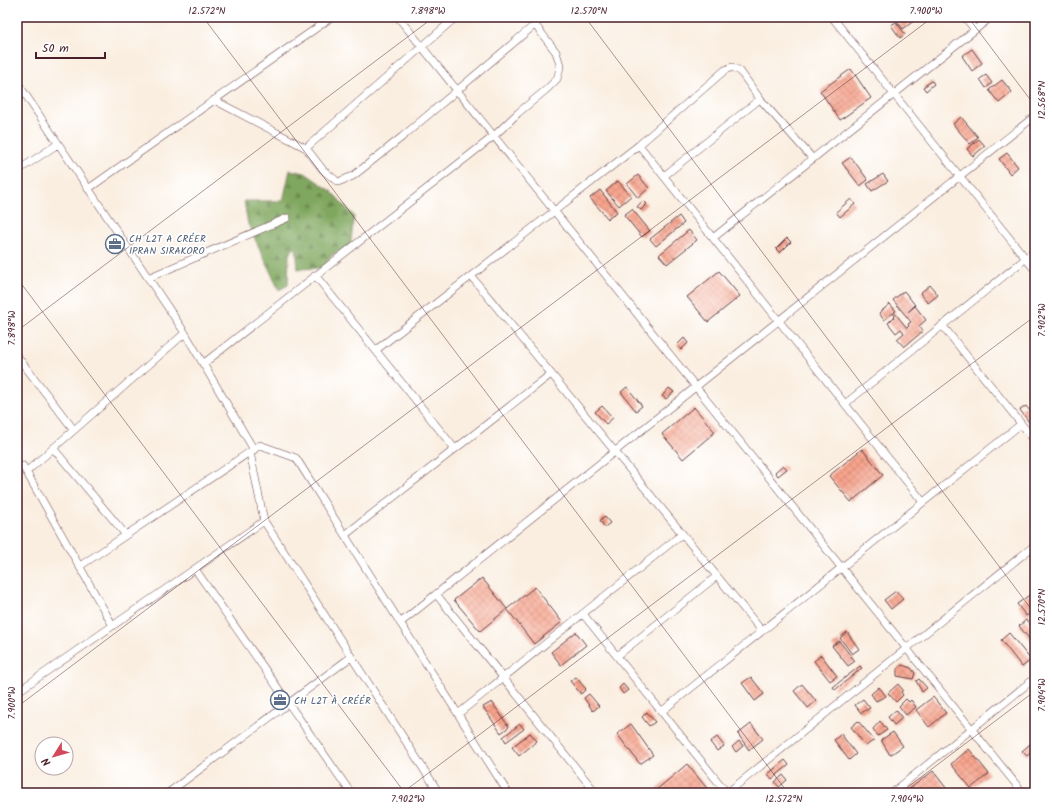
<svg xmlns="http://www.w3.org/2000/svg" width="1052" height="810" viewBox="0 0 1052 810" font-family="Kalam,sans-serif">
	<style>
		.forest { fill: url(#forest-firs); stroke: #656344 }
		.building { fill: url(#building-cross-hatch) }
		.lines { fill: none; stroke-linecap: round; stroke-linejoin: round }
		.minor-casing { stroke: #643e46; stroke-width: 8 }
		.minor { stroke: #fff; stroke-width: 7 }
		.ticks { fill: none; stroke: #4a1f2b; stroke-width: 1; stroke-opacity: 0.45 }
		.labels { text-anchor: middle; stroke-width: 3.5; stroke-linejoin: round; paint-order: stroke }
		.service-label { font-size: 10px; fill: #4e5e75; stroke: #fff; text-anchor: start }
		.neatline { fill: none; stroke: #4a1f2b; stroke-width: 1.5 }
		.ticks-label { font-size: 10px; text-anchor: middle; fill: #4a1f2b }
	</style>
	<defs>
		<pattern id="forest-firs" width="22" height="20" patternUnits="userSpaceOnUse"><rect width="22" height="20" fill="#80a75e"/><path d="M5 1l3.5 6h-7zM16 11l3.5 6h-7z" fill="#6b874e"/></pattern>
		<pattern id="building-cross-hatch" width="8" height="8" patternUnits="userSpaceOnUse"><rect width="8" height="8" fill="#f8a48d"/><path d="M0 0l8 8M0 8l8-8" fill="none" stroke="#cb8573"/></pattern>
	</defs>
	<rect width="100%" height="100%" fill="#fff"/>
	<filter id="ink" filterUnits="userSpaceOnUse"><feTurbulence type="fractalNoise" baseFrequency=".025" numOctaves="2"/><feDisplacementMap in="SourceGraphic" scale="8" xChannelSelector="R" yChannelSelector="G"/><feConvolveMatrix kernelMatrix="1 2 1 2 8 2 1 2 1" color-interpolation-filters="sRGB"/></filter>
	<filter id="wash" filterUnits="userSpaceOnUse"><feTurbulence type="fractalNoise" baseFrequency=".012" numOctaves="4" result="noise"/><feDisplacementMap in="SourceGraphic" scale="16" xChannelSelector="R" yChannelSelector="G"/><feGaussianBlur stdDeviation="0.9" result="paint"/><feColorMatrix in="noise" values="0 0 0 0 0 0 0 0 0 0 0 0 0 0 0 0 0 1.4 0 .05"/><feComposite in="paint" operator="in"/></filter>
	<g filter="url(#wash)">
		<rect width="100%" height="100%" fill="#faeee0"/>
		<path class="forest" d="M 290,170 L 305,173 L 331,191 L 354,216 L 350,248 L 333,254 L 323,268 L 298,269 L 296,247 L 289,254 L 288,285 L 279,290 L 248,224 L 244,201 L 283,201 Z"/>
		<g id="blocks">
			<path class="building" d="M 894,17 L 919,17 L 903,29 Z
				M 896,22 L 905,34 L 900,38 L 891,25 Z
				M 972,49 L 982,63 L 972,71 L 962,56 Z
				M 851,69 L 871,98 L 840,120 L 820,91 Z
				M 986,75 L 992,83 L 986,88 L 980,79 Z
				M 1002,80 L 1012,92 L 999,103 L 989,90 Z
				M 932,81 L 934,84 L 926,91 L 923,87 Z
				M 961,117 L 978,137 L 970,144 L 953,124 Z
				M 979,139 L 985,146 L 973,156 L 967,149 Z
				M 1007,153 L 1018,167 L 1010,174 L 999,159 Z
				M 851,157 L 868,180 L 860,186 L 842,163 Z
				M 883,174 L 888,181 L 872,191 L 867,184 Z
				M 638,175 L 649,188 L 638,198 L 627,184 Z
				M 618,181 L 631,196 L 619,206 L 606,191 Z
				M 600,190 L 617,212 L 608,219 L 590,198 Z
				M 851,199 L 855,204 L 840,217 L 836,212 Z
				M 643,200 L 647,204 L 641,210 L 637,207 Z
				M 632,209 L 650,231 L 642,237 L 624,215 Z
				M 679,216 L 684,223 L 656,246 L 650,239 Z
				M 689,230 L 697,240 L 667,264 L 659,255 Z
				M 787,238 L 791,242 L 780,253 L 776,249 Z
				M 719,271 L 740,296 L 708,322 L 687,297 Z
				M 930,285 L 938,295 L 928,303 L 920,293 Z
				M 904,291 L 915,305 L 908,312 L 915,306 L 926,320 L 919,326 L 923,331 L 904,347 L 897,339 L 904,333 L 901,329 L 896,333 L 888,323 L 895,316 L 893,313 L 884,320 L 879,313 L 890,304 L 896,311 L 894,312 L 907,328 L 909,326 L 908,324 L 911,322 L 893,300 Z
				M 684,338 L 688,343 L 681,350 L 677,345 Z
				M 627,387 L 642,406 L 636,411 L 621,392 Z
				M 669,388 L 674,392 L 666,399 L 662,396 Z
				M 602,406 L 613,418 L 606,424 L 595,412 Z
				M 1026,406 L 1035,417 L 1035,423 L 1032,426 L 1020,410 Z
				M 694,407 L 715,432 L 683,459 L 662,434 Z
				M 862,449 L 883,475 L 851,502 L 829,476 Z
				M 783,465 L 787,469 L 778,476 L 775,472 Z
				M 604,516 L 610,523 L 605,527 L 600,521 Z
				M 482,578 L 507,609 L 480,631 L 454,600 Z
				M 535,587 L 562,622 L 534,644 L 507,609 Z
				M 896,591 L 903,599 L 891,609 L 884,600 Z
				M 1035,591 L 1035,610 L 1026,616 L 1017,604 Z
				M 1026,620 L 1035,631 L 1035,638 L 1031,641 L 1019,626 Z
				M 576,632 L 586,645 L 561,665 L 551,652 Z
				M 847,632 L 859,649 L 852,654 L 840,638 Z
				M 1009,633 L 1031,660 L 1022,667 L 1001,640 Z
				M 839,641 L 855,661 L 848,666 L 832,646 Z
				M 821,655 L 837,676 L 830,681 L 814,661 Z
				M 902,665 L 911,668 L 915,673 L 913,679 L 897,676 L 897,669 Z
				M 860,666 L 862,668 L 835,690 L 833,687 Z
				M 576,677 L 586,689 L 581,694 L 570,681 Z
				M 751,677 L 764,694 L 755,701 L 742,683 Z
				M 919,679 L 927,688 L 922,692 L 916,681 Z
				M 623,684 L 628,690 L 623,694 L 619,688 Z
				M 802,684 L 816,701 L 808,708 L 794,691 Z
				M 898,684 L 903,690 L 901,692 L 903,695 L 896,702 L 888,693 Z
				M 879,687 L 886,696 L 876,701 L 871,694 Z
				M 589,694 L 599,706 L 593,711 L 584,698 Z
				M 933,697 L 946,713 L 929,727 L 916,710 Z
				M 863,699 L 870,708 L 861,713 L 855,705 Z
				M 906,699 L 909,702 L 911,700 L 916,707 L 906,715 L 899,706 Z
				M 492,702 L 509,727 L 501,733 L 483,707 Z
				M 896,710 L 902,718 L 894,725 L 888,717 Z
				M 647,712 L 655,722 L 649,726 L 642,717 Z
				M 858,721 L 874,740 L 866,746 L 851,727 Z
				M 880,721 L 887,730 L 878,736 L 873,729 Z
				M 520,724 L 524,729 L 506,742 L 503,737 Z
				M 631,724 L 653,755 L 640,764 L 617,734 Z
				M 751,724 L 763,739 L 749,750 L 738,734 Z
				M 893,732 L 903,746 L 890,755 L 881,740 Z
				M 530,733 L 537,741 L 519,756 L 512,747 Z
				M 841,734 L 856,754 L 849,760 L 834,740 Z
				M 717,737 L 724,746 L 717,751 L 710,742 Z
				M 1035,740 L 1035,749 L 1027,756 L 1022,751 Z
				M 739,741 L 743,746 L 736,752 L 732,747 Z
				M 969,749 L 989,774 L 971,788 L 951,764 Z
				M 785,760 L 789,765 L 772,779 L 768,774 Z
				M 687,764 L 710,792 L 708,793 L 657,793 L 655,791 Z
				M 933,771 L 950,793 L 904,793 Z
				M 783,775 L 787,780 L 779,787 L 775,782 Z"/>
		</g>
	</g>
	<g filter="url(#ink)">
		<use href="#blocks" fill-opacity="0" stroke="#643e46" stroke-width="1"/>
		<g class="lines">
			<defs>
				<path id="minor" d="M 398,17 L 1023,793
					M 832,17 L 1035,270
					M 965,17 L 975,30
					M 17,82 L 185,333 L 254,450
					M 214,100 L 306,148 L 323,170 L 338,182 L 353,176 L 402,137 L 544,17
					M 639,145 L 923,502
					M 306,148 L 456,17
					M 17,171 L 58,144
					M 664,176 L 760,99
					M 88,189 L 332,17
					M 713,238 L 991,17
					M 315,275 L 455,449
					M 471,276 L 762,631
					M 148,278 L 287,218
					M 942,325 L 1035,441
					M 376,350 L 639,145 L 725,70 L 732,67 L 740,71 L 760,99 L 813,159
					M 17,356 L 74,430
					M 203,364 L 494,136 L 518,113 L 547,89 L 557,79 L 559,72 L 560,65 L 556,52 L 529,17
					M 845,404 L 1035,251
					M 53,448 L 126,535
					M 250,452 L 264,521 L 439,793
					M 17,470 L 23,466 L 113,626
					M 26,472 L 185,333
					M 345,535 L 551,374
					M 80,566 L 260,445 L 296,458 L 508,793
					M 195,569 L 351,793
					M 436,594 L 596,793
					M 583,614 L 727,793 L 1035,545
					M 400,623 L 1035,116
					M 617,656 L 717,576
					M 17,692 L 264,521
					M 661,712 L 1021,424
					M 458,714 L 682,534
					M 168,793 L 351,657
					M 892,793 L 1035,678"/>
			</defs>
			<use href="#minor" class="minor-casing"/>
			<use href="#minor" class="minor"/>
		</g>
	</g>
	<path class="ticks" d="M 203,17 L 788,793M 585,17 L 1035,614M 968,17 L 1035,106M 17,278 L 405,793M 17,331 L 434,17M 17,707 L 933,17M 17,786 L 23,793M 402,793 L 1035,316M 900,793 L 1035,691"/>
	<defs>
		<symbol id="office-ring" viewBox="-11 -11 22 22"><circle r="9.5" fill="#fff" stroke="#5c6f8a" stroke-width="1.5"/><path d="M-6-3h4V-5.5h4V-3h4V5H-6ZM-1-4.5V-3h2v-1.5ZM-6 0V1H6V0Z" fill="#5c6f8a"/></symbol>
	</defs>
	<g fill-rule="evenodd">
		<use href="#office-ring" x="104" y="233" width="22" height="22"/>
		<use href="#office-ring" x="269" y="689" width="22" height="22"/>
	</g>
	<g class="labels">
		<g class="service-label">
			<text x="129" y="242">CH L2T A CRÉER<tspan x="129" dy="12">IPRAN SIRAKORO</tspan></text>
			<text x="294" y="704">CH L2T À CRÉÉR</text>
		</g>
	</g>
	<rect width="1052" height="810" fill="none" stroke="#fff" stroke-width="44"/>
	<g transform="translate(54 756) rotate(233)"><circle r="19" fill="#ffffff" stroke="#b7a5aa"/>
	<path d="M0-3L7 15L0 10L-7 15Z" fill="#d1495b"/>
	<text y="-6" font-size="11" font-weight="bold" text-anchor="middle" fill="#4a1f2b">N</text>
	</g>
	<path d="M36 52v6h69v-6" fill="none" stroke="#4a1f2b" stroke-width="2"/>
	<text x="42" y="52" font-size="12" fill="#4a1f2b" stroke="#ffffff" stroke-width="3" paint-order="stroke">50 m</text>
	<rect x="22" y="22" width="1008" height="766" class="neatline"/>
	<g class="ticks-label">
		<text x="207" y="14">12.572°N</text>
		<text x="428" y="14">7.898°W</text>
		<text x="589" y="14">12.570°N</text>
		<text x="926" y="14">7.900°W</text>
		<text transform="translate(1041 100) rotate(-90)" y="4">12.568°N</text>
		<text transform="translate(1041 320) rotate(-90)" y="4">7.902°W</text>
		<text transform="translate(11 328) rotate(-90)" y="4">7.898°W</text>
		<text transform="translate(1041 607) rotate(-90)" y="4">12.570°N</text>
		<text transform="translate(1041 695) rotate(-90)" y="4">7.904°W</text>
		<text transform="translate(11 703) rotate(-90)" y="4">7.900°W</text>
		<text x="408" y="802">7.902°W</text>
		<text x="784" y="802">12.572°N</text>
		<text x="907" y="802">7.904°W</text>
	</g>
</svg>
